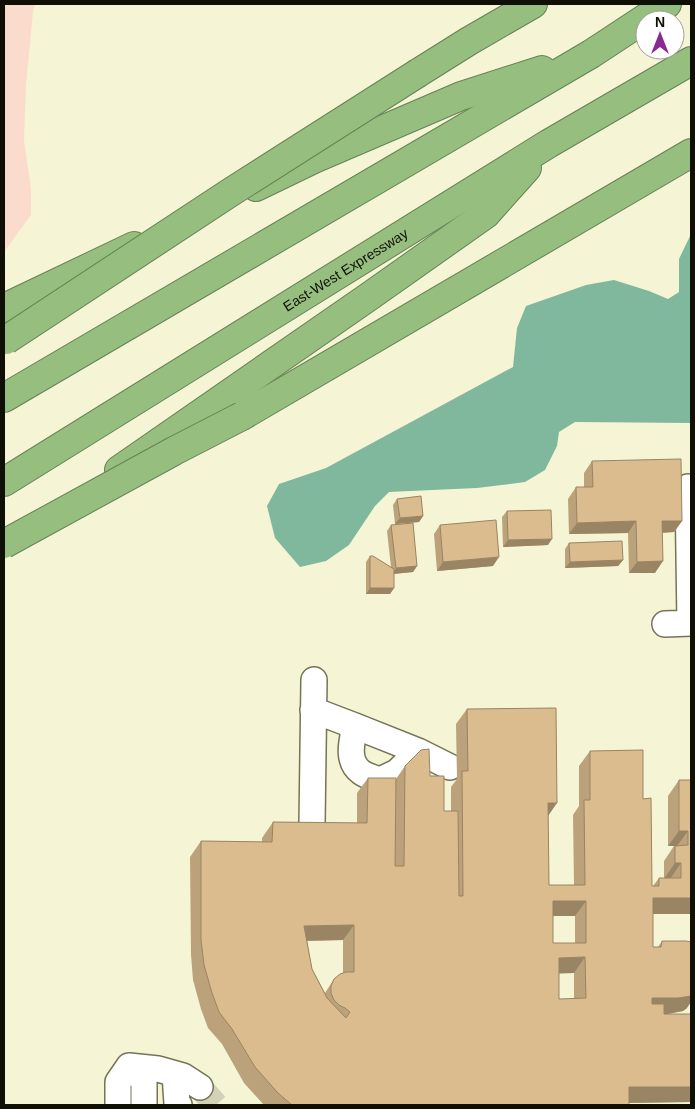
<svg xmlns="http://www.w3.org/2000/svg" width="695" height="1109" viewBox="0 0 695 1109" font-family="Helvetica,sans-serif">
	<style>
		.green { fill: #fbdccc }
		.water { fill: #80b89d }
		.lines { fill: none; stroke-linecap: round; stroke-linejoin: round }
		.minor-tunnel { stroke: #d3d2b6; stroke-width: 25; stroke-dasharray: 25 12; stroke-linecap: butt }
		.minor-casing { stroke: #757458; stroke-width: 28 }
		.highway-casing { stroke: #668154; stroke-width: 30 }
		.minor { stroke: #fff; stroke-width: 25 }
		.highway { stroke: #95be7f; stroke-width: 28 }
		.highway-bridge-casing { stroke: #668154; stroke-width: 30; stroke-linecap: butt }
		.highway-bridge { stroke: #95be7f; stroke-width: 28 }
		.wall { fill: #bca27a; fill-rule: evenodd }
		.shaded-wall { fill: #998463 }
		.building { fill: #dbbc8e; stroke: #998463; fill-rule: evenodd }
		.labels { text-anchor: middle; stroke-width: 4; stroke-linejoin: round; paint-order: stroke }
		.street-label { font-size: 14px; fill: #100f05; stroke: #fff }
	</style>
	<rect width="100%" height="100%" fill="#f5f5d5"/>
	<path class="green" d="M 4,4 L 35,4 L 33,12 L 26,85 L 24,140 L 31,189 L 31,215 L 4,252 Z"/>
	<path class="water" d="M 691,234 L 691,423 L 575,422 L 559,432 L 557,446 L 545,470 L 525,482 L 477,488 L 389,492 L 375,506 L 349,545 L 326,561 L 300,567 L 275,538 L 267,506 L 279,484 L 326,468 L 513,367 L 517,328 L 526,306 L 586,285 L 614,280 L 649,291 L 668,299 L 679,292 L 679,259 Z"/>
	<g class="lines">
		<path class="minor-tunnel" d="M 200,1087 L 216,1105"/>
		<defs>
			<path id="minor" d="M 688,487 L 690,623
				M 665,624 L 691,623
				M 313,710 L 355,726 L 418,751 L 450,767
				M 355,726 C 352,741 346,761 361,772 C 366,776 374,778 380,780 L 397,772 L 418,751
				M 312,824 L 314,680
				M 129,1066 L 158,1069 L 183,1076 L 200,1087
				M 129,1066 L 144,1081 L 144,1105
				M 175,1074 L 177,1104 L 179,1105
				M 118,1105 L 118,1082 L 129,1066"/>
			<g id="highway">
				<path d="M 418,73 L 469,41 L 533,4"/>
				<path d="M 256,187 L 314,159 L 461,96 L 542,70"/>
				<path d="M 4,308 L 134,246"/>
				<path d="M 4,398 L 591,54 L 667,4"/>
				<path d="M 242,416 L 691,153"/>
				<path d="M 119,470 L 367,298 L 486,214 L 527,168"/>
				<path id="s1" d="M 4,482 L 548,144 L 691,61"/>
			</g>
		</defs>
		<use href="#minor" class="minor-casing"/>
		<use href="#highway" class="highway-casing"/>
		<use href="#minor" class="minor"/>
		<use href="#highway" class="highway"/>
		<defs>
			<path id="highway-bridge" d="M 6,340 L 231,192 L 418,73
				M 4,544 L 174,451 L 242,416"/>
		</defs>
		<use href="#highway-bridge" class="highway-bridge-casing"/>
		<use href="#highway-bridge" class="highway-bridge"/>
	</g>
	<path class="wall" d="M 592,461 L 682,521 L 674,532 L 662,533 L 655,573 L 629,573 L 628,533 L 569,534 L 568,499 L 576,487 L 584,487 L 584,473 Z
		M 397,499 L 423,516 L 419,522 L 395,524 L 393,505 Z
		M 507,511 L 548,545 L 503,547 L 502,517 Z
		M 391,525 L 417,566 L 413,572 L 394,574 L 394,588 L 390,594 L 366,594 L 366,562 L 370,556 L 391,567 L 387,531 Z
		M 440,525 L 493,566 L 437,571 L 434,534 Z
		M 569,543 L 623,560 L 618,566 L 565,568 L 565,549 Z
		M 467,709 L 548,816 L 549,885 L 574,885 L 573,815 L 579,806 L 579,766 L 590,751 L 643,799 L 652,886 L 653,886 L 659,878 L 664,878 L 664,861 L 674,846 L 668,846 L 668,796 L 679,780 L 691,780 L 691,914 L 653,914 L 653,947 L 658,947 L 662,941 L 687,1008 L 683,1011 L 667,1014 L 691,1014 L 691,1102 L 629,1103 L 629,1105 L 264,1105 L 244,1083 L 222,1044 L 208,1028 L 201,1009 L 193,980 L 191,955 L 190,857 L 201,841 L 262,842 L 262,838 L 273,822 L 357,823 L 357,793 L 368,778 L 396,779 L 405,766 L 430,776 L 444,811 L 451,811 L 451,787 L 457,779 L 456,724 ZM 553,916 L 575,916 L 575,943 L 553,943 ZM 343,940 L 343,973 L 334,979 L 325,993 L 312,969 L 307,941 ZM 559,973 L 574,973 L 574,999 L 559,999 Z"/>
	<path class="shaded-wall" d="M 423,516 L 419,522 L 395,524 L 400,518 Z
		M 636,521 L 628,533 L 569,534 L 577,523 Z
		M 662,521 L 682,521 L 674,532 L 654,533 Z
		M 552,539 L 548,545 L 503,547 L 508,540 Z
		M 499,557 L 493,566 L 437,571 L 443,562 Z
		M 623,560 L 618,566 L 565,568 L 570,562 Z
		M 663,561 L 655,573 L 629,573 L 637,562 Z
		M 417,566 L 413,572 L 392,574 L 396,568 Z
		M 370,588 L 394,588 L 390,594 L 366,594 Z
		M 548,803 L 557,803 L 546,819 Z
		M 679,831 L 688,831 L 677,846 L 668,846 Z
		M 675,863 L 681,863 L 670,879 L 664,879 Z
		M 653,898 L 691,898 L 691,914 L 642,914 Z
		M 553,901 L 586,901 L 575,916 L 542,916 Z
		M 354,925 L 343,940 L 293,941 L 304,926 Z
		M 585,957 L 574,973 L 548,974 L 559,958 Z
		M 691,996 L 691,1002 L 687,1008 L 683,1011 L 667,1014 L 641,1013 L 652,998 Z
		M 629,1087 L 691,1087 L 691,1102 L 618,1103 Z"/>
	<path class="building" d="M 681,459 L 682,521 L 662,521 L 663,561 L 637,562 L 636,521 L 577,523 L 576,487 L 593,487 L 592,461 Z
		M 421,496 L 423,516 L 400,518 L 397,499 Z
		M 551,510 L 552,539 L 508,540 L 507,511 Z
		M 496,520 L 499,557 L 443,562 L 440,525 Z
		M 413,523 L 417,566 L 396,568 L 391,525 Z
		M 622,541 L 623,560 L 570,562 L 569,543 Z
		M 370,556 L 373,556 L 394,569 L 394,588 L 370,588 Z
		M 556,708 L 557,803 L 548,803 L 549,885 L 585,885 L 584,800 L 590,800 L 590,751 L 643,750 L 643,799 L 651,798 L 652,886 L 659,886 L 659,878 L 681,878 L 681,863 L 675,863 L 675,846 L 688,845 L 688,831 L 679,831 L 679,780 L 691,780 L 691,898 L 653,898 L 653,947 L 661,947 L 662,941 L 686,941 L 691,942 L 691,996 L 678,998 L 652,998 L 652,1004 L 664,1004 L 664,1014 L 691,1014 L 691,1087 L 629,1087 L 629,1105 L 292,1105 L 278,1093 L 255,1067 L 232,1029 L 219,1012 L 212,993 L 204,965 L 201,940 L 201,841 L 272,842 L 273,822 L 367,823 L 368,778 L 396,778 L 395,866 L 404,866 L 405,766 L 421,750 L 429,749 L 430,776 L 444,776 L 444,811 L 458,811 L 459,896 L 463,896 L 462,771 L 468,771 L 467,709 ZM 553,901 L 586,901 L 586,943 L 553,943 ZM 354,925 L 354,972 L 346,972 L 340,974 L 334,979 L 331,986 L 331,993 L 334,1000 L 339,1005 L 345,1008 L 350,1012 L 346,1018 L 327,998 L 312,969 L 304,926 ZM 585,957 L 586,998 L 559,999 L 559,958 Z"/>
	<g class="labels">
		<g class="street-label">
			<text dy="5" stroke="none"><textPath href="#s1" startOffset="402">East-West Expressway</textPath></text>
		</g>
	</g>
	<rect width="695" height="1109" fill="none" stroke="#100f05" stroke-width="10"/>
	<g transform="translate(660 35)"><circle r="24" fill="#ffffff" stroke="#9f9f9b"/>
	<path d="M0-4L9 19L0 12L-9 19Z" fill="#872893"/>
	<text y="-8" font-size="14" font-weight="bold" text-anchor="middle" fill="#100f05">N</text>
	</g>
</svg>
